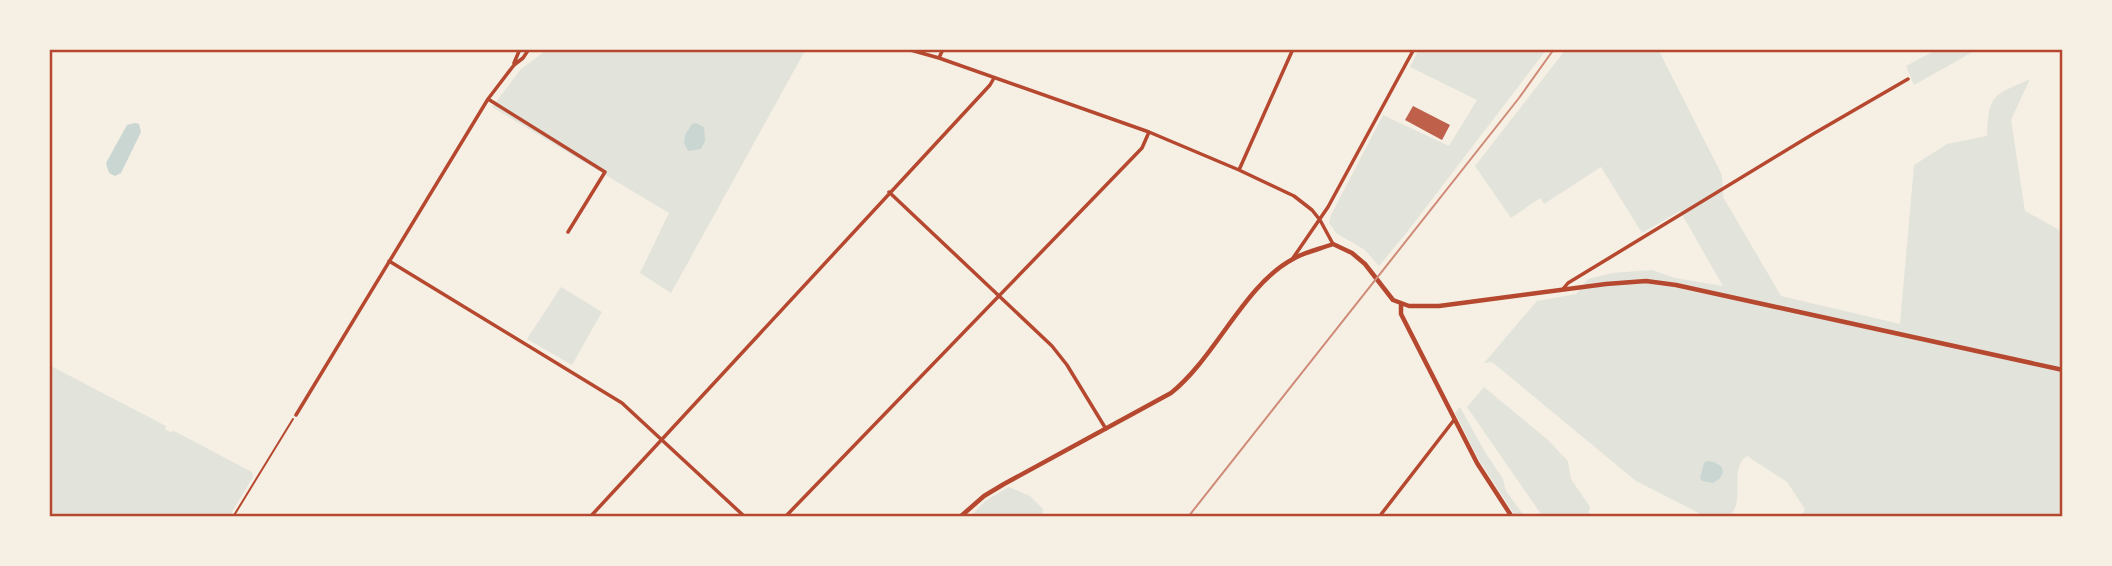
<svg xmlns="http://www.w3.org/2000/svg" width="2112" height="566" viewBox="0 0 2112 566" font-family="Karla,sans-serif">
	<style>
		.green { fill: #e2e4dc }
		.water { fill: #c9d6d2 }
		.building { fill: #bf614a }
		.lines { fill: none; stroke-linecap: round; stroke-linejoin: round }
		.path { stroke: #b5482f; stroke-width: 2 }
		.minor { stroke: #b5482f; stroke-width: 3.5 }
		.tertiary { stroke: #b5482f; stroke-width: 4.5 }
		.rail { stroke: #cf8b77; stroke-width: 2 }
		.neatline { fill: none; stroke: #b5482f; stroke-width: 2.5 }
	</style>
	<rect width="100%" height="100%" fill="#f6efe4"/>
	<path class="green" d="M 548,49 L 806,49 L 671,293 L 640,273 L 669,213 L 492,107 L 521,69 Z
		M 1419,49 L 1547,49 L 1407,232 L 1379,266 L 1365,250 L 1336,233 L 1329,223 L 1331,215 L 1383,115 L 1449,146 L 1477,100 L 1410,67 Z
		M 1566,49 L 1658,49 L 1722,175 L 1723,197 L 1781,296 L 1900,324 L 1914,165 L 1947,144 L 1987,136 C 1989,93 1993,96 2030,79 L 2011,120 L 2025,211 L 2063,232 L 2063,517 L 1801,517 L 1805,509 L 1787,482 L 1747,456 C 1732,466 1740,491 1736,506 C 1734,510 1732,513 1730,517 L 1707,517 L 1636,481 L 1492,362 L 1484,363 L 1537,301 L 1576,294 L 1588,279 L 1612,273 L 1652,270 L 1675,278 L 1723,286 L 1680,211 L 1642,233 L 1601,167 L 1544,204 L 1540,198 L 1511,218 L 1475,166 Z
		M 1938,49 L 1978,49 L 1914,85 L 1906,66 Z
		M 561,287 L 602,312 L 572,365 L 527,339 Z
		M 49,365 L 166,426 L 165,429 L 170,432 L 174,431 L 252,472 L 253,477 L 229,517 L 49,517 Z
		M 1484,387 L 1548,440 L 1568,461 L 1571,479 L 1590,507 L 1588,517 L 1543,517 L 1467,407 Z
		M 1460,407 L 1485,452 L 1503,479 L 1506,491 L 1525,517 L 1516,517 L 1479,460 L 1455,413 Z
		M 1009,487 L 1030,496 L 1043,509 L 1042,517 L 970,517 L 985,501 Z"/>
	<path class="water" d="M 135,123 L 139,124 L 141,132 L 121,173 L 115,176 L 109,173 L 106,163 L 127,125 Z
		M 696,123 L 704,127 L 705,141 L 701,149 L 688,151 L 684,143 L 685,135 L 692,124 Z
		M 1707,461 L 1714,462 L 1722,467 L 1723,473 L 1719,479 L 1713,483 L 1702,481 L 1700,478 L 1704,463 Z"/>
	<path class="building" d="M 1413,106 L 1450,125 L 1442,140 L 1405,120 Z"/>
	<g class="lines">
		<path class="path" d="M 233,517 L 293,419"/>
		<path class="minor" d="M 907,49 L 939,58 L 1149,132 L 1239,170 L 1294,196 L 1312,210 L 1320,220 L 1333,244
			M 939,58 L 943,49
			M 514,63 L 520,49
			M 488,99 L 605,172 L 568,232
			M 1239,170 L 1293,49
			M 889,192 L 1052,346 L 1067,365 L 1106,429
			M 1293,258 L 1328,207 L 1414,49
			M 389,261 L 622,403 L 745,517
			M 1563,289 L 1568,283 L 1813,134 L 1908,79
			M 296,415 L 488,99 L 514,65 L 523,58 L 529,49
			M 590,517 L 990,85 L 994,78
			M 785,517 L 1142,148 L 1149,132
			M 1379,517 L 1454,420"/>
		<path class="tertiary" d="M 1401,304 L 1401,314 L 1477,463 L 1512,517
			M 960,517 L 984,496 L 1004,484 L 1171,393 C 1216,357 1244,285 1293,259 C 1305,252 1320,249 1333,244 L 1352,253 L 1365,264 L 1393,300 L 1409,306 L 1439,306 L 1606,284 L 1646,281 L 1676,285 L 2063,370"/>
		<path class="rail" d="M 1188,517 L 1519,98 L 1554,49"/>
	</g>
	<rect width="2112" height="566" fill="none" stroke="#f6efe4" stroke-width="102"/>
	<rect x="51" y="51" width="2010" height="464" class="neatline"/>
</svg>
